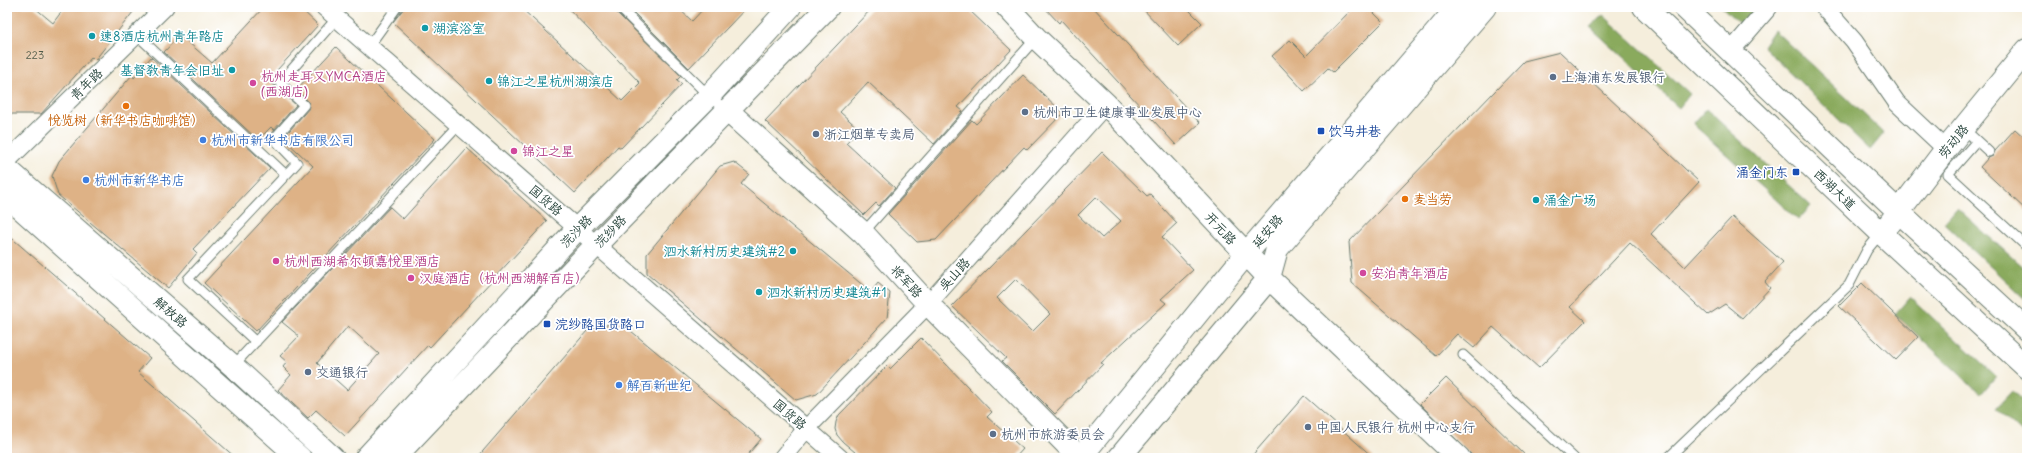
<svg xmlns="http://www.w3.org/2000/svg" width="2034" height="465" viewBox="0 0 2034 465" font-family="Delius,'LXGW WenKai TC',sans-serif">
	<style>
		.forest { fill: #8aaa5d; stroke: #547448 }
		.building { fill: #deb286; fill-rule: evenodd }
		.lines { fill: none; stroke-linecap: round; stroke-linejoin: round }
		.lane-casing { stroke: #6a7b6f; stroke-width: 11 }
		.street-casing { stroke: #6a7b6f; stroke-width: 19 }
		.secondary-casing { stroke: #6a7b6f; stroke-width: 24 }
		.primary-casing { stroke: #6a7b6f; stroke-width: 24 }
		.lane { stroke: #fff; stroke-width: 9 }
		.street { stroke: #fff; stroke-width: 17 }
		.secondary { stroke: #fff; stroke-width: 22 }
		.primary { stroke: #fff; stroke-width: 22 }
		.culture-dot { fill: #0f9aa8; stroke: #fff; stroke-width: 1.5 }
		.service-dot { fill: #5c6f8a; stroke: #fff; stroke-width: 1.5 }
		.hotel-dot { fill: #d1479c; stroke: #fff; stroke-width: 1.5 }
		.food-dot { fill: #e8710a; stroke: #fff; stroke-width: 1.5 }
		.transit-dot { fill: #1a4fb4; stroke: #fff; stroke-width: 1.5 }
		.shop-dot { fill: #3f7fe0; stroke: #fff; stroke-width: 1.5 }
		.labels { text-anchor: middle; stroke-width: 3.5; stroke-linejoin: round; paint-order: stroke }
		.number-label { font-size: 11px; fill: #4f5a48 }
		.culture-label { font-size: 13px; fill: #0d838f; stroke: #fff; text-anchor: start }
		.hotel-label { font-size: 13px; fill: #b23c85; stroke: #fff; text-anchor: start }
		.service-label { font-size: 13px; fill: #4e5e75; stroke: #fff; text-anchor: start }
		.street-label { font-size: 13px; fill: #1f3d34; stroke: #fff }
		.food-label { font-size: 13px; fill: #c56008; stroke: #fff }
		.transit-label { font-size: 13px; fill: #164399; stroke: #fff; text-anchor: start }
		.shop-label { font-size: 13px; fill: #366cbe; stroke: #fff; text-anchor: start }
	</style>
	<rect width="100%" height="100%" fill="#fff"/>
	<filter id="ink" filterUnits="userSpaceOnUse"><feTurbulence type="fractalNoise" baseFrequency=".025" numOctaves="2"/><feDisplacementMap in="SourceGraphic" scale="8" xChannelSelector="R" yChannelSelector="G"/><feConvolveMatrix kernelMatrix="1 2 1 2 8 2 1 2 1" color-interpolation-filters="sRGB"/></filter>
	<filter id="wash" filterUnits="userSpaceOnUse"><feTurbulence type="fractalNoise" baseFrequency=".012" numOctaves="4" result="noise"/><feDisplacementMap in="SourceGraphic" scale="16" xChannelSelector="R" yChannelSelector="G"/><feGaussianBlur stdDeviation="0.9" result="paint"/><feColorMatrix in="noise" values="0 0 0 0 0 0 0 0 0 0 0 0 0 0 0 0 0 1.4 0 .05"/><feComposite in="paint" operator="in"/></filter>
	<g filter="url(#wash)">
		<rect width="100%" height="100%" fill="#f5eedc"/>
		<path class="forest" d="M 1722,7 L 1750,7 L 1756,12 L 1744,28 Z
			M 1603,15 L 1690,94 L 1679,108 L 1590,27 Z
			M 1774,30 L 1884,133 L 1870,150 L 1763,46 Z
			M 1706,109 L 1811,206 L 1798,220 L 1693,124 Z
			M 1957,208 L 2027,271 L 2027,301 L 1944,223 Z
			M 1910,297 L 1996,376 L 1981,394 L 1895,314 Z
			M 2012,391 L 2027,405 L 2027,437 L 1996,408 Z"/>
		<g id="blocks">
			<path class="building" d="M 7,7 L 34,7 L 53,23 L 65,7 L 137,7 L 95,60 L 92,57 L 41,114 L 7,114 Z
				M 264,7 L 299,7 L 318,25 L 268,80 L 296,105 L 274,130 L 271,127 L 258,140 L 164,52 L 180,35 L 212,63 Z
				M 405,7 L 520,7 L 622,101 L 640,83 L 567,7 L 613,7 L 615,11 L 681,76 L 677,80 L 682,84 L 621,148 L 618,146 L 575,193 L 393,22 Z
				M 628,7 L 677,7 L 692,21 L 705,7 L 747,7 L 689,68 Z
				M 873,7 L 966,7 L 1011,50 L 958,107 L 963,111 L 934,144 L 868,82 L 840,112 L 859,129 L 846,143 L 895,188 L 879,206 L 876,203 L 864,215 L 765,121 Z
				M 1044,7 L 1093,7 L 1200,123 L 1176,145 L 1061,20 L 1059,23 Z
				M 1141,7 L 1186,7 L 1202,23 L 1178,46 Z
				M 1354,7 L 1368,7 L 1383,22 L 1333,72 L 1328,68 L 1304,91 L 1272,56 L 1290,40 L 1306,56 Z
				M 336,47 L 435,139 L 256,331 L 204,283 L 313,166 L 283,138 L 310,107 L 308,101 L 296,90 Z
				M 1560,52 L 1699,182 L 1651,234 L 1685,267 L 1732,217 L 1783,262 L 1765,282 L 1770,288 L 1742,318 L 1725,304 L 1708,315 L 1630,243 L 1570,307 L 1585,321 L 1539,368 L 1493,327 L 1474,348 L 1457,334 L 1436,356 L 1352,283 L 1349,242 L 1524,61 Z
				M 151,57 L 270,168 L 193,249 L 197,253 L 168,288 L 58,195 L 52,176 L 59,161 L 132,75 L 134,78 Z
				M 1023,75 L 1063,113 L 1027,150 L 1024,147 L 936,240 L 917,242 L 888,214 L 972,120 L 976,124 Z
				M 2015,129 L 2027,140 L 2027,211 L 1980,167 L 1988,158 L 1993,156 L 1995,151 Z
				M 467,148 L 547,221 L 430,347 L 428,345 L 345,436 L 316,410 L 308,418 L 278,390 L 291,375 L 283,367 L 287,362 L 280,356 L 299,336 L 282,322 L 390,207 L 403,219 ZM 348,326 L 379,354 L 347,390 L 317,363 Z
				M 1102,152 L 1147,196 L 1150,194 L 1177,223 L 1162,237 L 1193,270 L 1161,299 L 1166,303 L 1101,363 L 1103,364 L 1055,414 L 1002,361 L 1006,358 L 952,306 ZM 1096,197 L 1121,221 L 1102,238 L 1078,215 ZM 1016,279 L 1050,314 L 1032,332 L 997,298 Z
				M 734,162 L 749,174 L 741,184 L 871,292 L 878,283 L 890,293 L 887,318 L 817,394 L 796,400 L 647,273 L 647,254 L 720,166 Z
				M 7,234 L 150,358 L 138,372 L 236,458 L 7,458 Z
				M 1862,283 L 1918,337 L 1896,360 L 1839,306 Z
				M 619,321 L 761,439 L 745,458 L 477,458 L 587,331 Z
				M 921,338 L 992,412 L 987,417 L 1023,449 L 1015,458 L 862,458 L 843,442 L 837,435 L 835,429 L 836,422 L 839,415 L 887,366 L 890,369 Z
				M 1446,378 L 1528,458 L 1475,458 L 1420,404 Z
				M 1304,396 L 1374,458 L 1250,458 Z"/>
		</g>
	</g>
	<g filter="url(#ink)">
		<use href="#blocks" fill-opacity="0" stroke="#6a7b6f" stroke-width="1"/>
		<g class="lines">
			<defs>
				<path id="lane" d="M 619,7 L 709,96 L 728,111
					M 137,35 L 286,175
					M 369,46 L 397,7
					M 1963,128 L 1989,152
					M 1977,141 L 1948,174 L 2027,247
					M 863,233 L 1036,38
					M 256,342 L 188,279 L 297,163 L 274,139 L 304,105 L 280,83 L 337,18
					M 1463,355 L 1574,458
					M 233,366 L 459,124
					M 1668,458 L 1849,285 L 1867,250 L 1881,233"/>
				<path id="street" d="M 324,7 L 840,458
					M 1824,7 L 1854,41 L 1897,103 L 1946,149
					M 1731,51 L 1769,7
					M 7,161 L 165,7
					M 782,458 L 806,429 L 928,304 L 1106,104"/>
				<path id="secondary" d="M 1007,7 L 1036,38 L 1106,104 L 1269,278 L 1459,458
					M 1644,7 L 1881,233 L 2027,368
					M 1684,7 L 1898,211 L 2027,330
					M 728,111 L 863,233 L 928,304 L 1080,458
					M 1890,223 L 1946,149 L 2027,50
					M 366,458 L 578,228 L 709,96 L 790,7
					M 394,458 L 597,244 L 828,7
					M 1080,458 L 1246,254 L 1458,7
					M 1119,458 L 1269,278 L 1277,249 L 1485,7"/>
				<path id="primary" d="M 7,169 L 233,366 L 333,458
					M 7,196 L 300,458"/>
			</defs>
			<use href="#lane" class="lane-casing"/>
			<use href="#street" class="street-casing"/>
			<use href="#secondary" class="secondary-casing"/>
			<use href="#primary" class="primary-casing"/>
			<use href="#lane" class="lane"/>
			<use href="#street" class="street"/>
			<use href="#secondary" class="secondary"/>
			<use href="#primary" class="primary"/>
		</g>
	</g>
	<g class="culture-dot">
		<circle cx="425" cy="28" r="4"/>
		<circle cx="92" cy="36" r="4"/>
		<circle cx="232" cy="70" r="4"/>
		<circle cx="489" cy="81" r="4"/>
		<circle cx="1536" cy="200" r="4"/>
		<circle cx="793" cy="251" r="4"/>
		<circle cx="759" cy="292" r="4"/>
	</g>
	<g class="service-dot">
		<circle cx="1553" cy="77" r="4"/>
		<circle cx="1025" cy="112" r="4"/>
		<circle cx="816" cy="134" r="4"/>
		<circle cx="308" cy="372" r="4"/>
		<circle cx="1308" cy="427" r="4"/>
		<circle cx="993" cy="434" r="4"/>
	</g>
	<g class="hotel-dot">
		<circle cx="253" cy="83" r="4"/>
		<circle cx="514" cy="151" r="4"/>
		<circle cx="276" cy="261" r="4"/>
		<circle cx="1363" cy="273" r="4"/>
		<circle cx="411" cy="278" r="4"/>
	</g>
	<g class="food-dot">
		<circle cx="126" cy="106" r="4"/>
		<circle cx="1405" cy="199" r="4"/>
	</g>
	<g class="transit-dot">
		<rect x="1317" y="127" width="8" height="8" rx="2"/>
		<rect x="1792" y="168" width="8" height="8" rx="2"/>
		<rect x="543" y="320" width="8" height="8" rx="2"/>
	</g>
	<g class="shop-dot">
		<circle cx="203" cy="140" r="4"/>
		<circle cx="86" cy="180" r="4"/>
		<circle cx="619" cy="385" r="4"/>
	</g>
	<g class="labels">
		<g class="number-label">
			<text x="35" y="59">223</text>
		</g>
		<g class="culture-label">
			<text x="433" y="33">湖滨浴室</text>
			<text x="100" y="41">速8酒店杭州青年路店</text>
			<text x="224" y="75" text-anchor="end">基督教青年会旧址</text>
			<text x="497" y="86">锦江之星杭州湖滨店</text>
			<text x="1544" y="205">涌金广场</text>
			<text x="785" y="256" text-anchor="end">泗水新村历史建筑#2</text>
			<text x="767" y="297">泗水新村历史建筑#1</text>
		</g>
		<g class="hotel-label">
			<text x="261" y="81">杭州走耳又YMCA酒店<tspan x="261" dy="15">(西湖店)</tspan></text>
			<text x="522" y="156">锦江之星</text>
			<text x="284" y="266">杭州西湖希尔顿嘉悦里酒店</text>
			<text x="1371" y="278">安泊青年酒店</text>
			<text x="419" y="283">汉庭酒店（杭州西湖解百店）</text>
		</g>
		<g class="service-label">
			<text x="1561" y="82">上海浦东发展银行</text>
			<text x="1033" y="117">杭州市卫生健康事业发展中心</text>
			<text x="824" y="139">浙江烟草专卖局</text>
			<text x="316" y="377">交通银行</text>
			<text x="1316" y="432">中国人民银行 杭州中心支行</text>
			<text x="1001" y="439">杭州市旅游委员会</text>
		</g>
		<g class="street-label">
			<text transform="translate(86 84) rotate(-44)" y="5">青年路</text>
			<text transform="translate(1953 141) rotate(-51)" y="5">劳动路</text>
			<text transform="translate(1835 189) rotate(44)" y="5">西湖大道</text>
			<text transform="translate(546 200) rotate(41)" y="5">国货路</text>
			<text transform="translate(1221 228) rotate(47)" y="5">开元路</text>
			<text transform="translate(576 231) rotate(-46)" y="5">浣沙路</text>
			<text transform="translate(610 231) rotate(-46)" y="5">浣纱路</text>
			<text transform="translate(1267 231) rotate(-49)" y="5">延安路</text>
			<text transform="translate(954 274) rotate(-48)" y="5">吴山路</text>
			<text transform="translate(907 281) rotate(47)" y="5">将军路</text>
			<text transform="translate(171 312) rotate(41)" y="5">解放路</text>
			<text transform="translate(790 414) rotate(41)" y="5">国货路</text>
		</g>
		<g class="food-label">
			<text x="126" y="125">悦览树（新华书店咖啡馆）</text>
			<text x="1413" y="204" text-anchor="start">麦当劳</text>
		</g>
		<g class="transit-label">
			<text x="1329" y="136">饮马井巷</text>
			<text x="1788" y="177" text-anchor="end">涌金门东</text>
			<text x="555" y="329">浣纱路国货路口</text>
		</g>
		<g class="shop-label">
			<text x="211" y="145">杭州市新华书店有限公司</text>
			<text x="94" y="185">杭州市新华书店</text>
			<text x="627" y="390">解百新世纪</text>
		</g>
	</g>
	<rect width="2034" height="465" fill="none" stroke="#fff" stroke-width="24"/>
</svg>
